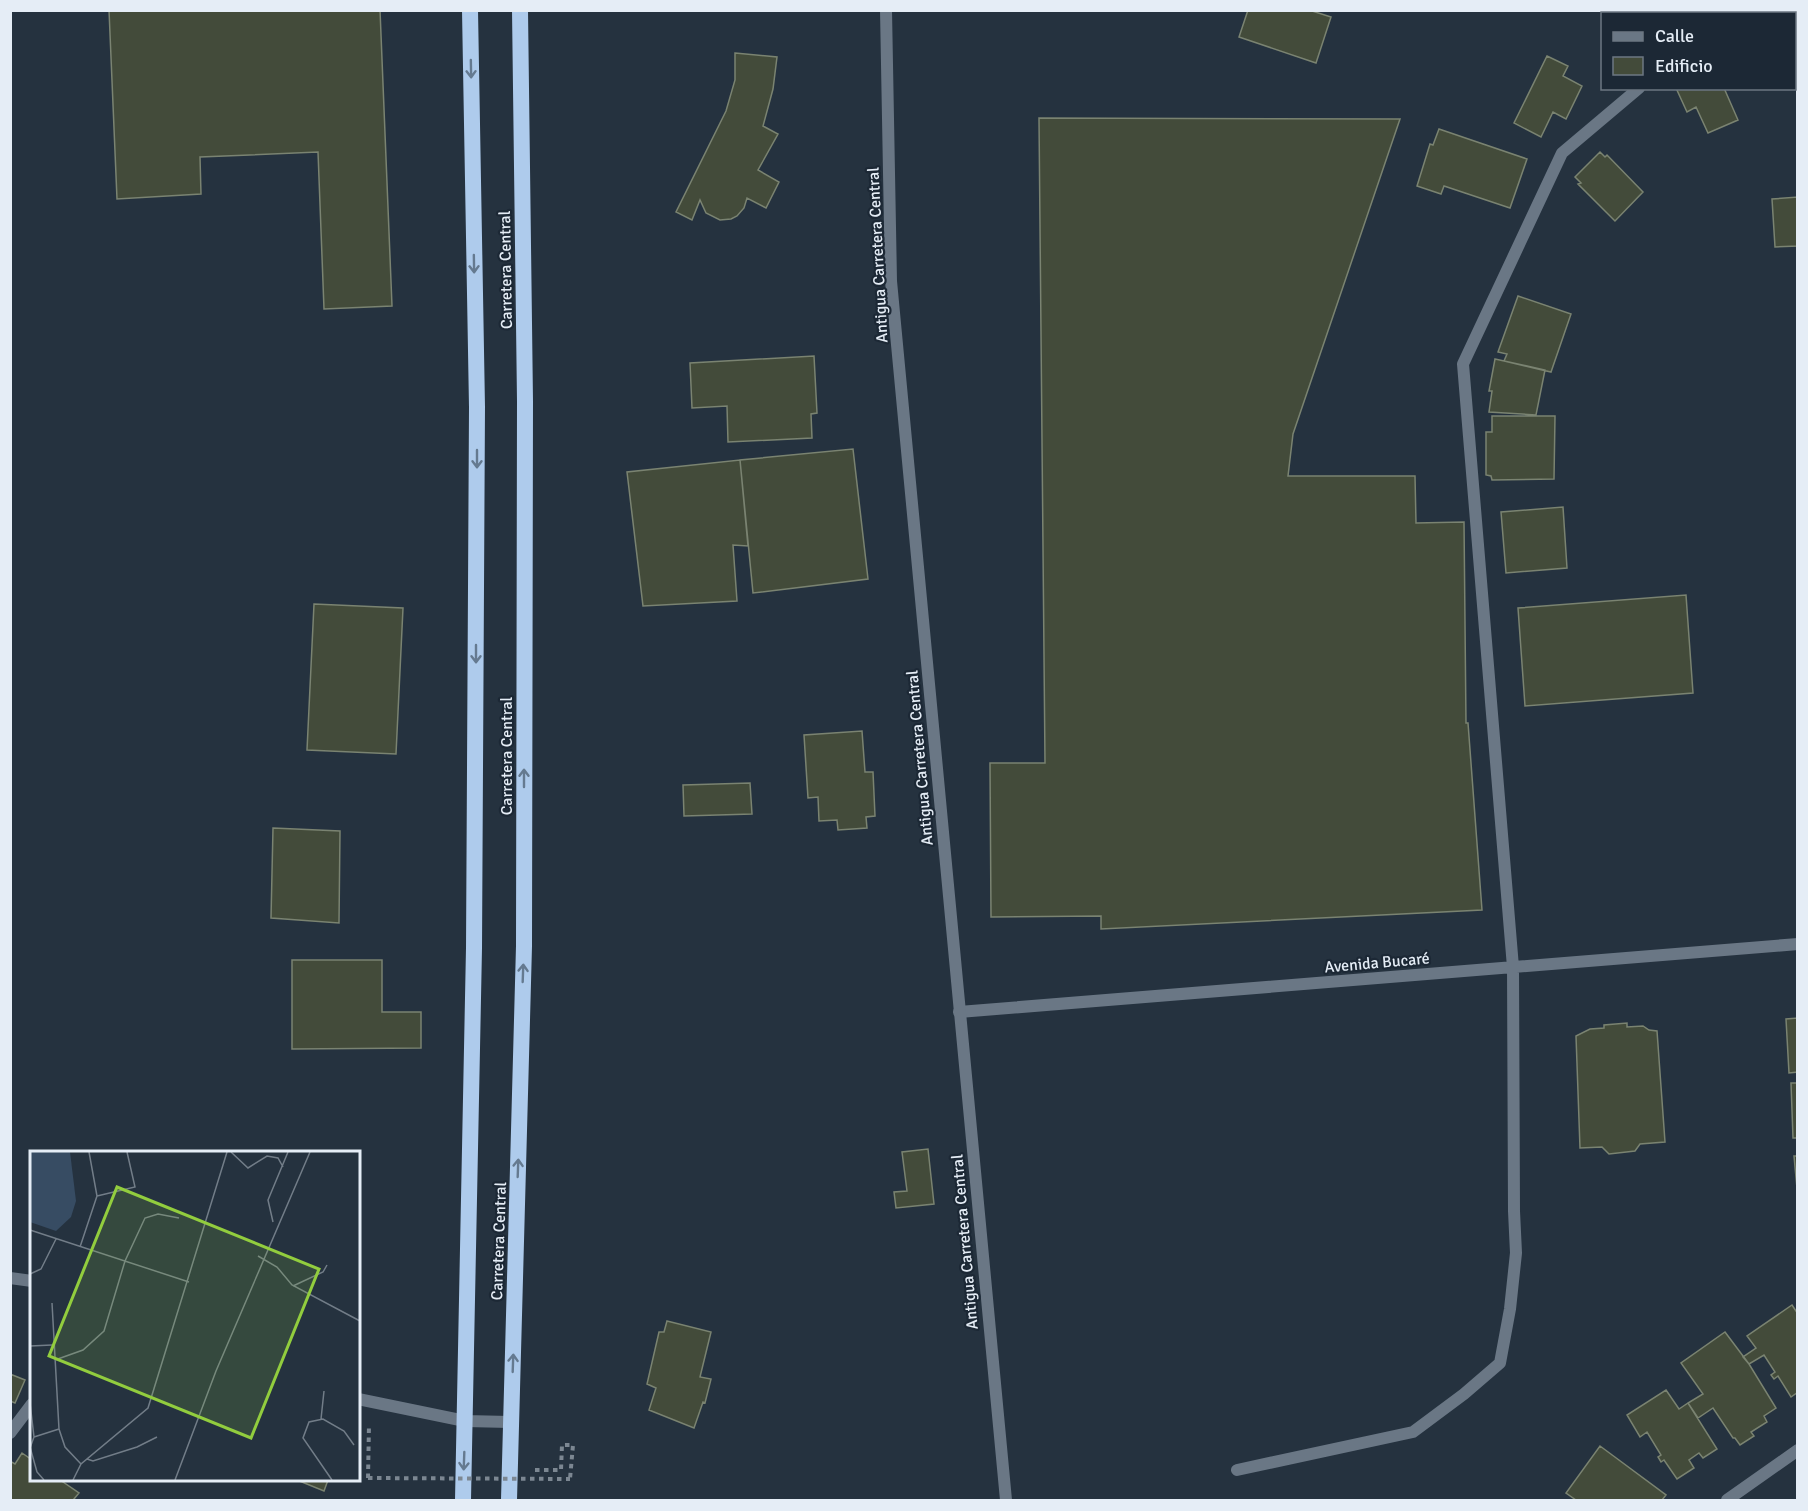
<svg xmlns="http://www.w3.org/2000/svg" width="1808" height="1511" viewBox="0 0 1808 1511" font-family="Signika,sans-serif">
	<style>
		.building { fill: #434b3a; stroke: #7a8371; stroke-width: 1.5 }
		.lines { fill: none; stroke-linecap: round; stroke-linejoin: round }
		.path { stroke: #7c8792; stroke-width: 4; stroke-dasharray: 4.5 4.5; stroke-linecap: butt }
		.minor { stroke: #6a7785; stroke-width: 12 }
		.tertiary { stroke: #6a7785; stroke-width: 12 }
		.trunk { stroke: #aecbec; stroke-width: 16 }
		.path-bridge { stroke: #7c8792; stroke-width: 4; stroke-dasharray: 4.5 4.5; stroke-linecap: butt }
		.oneway { stroke: #657a90 }
		.labels { text-anchor: middle; stroke-width: 4.5; stroke-linejoin: round; paint-order: stroke }
		.street-label { font-size: 16px; fill: #e5edf6; stroke: #1c2835 }
		.inset-road { fill: none; stroke: #727d88; stroke-width: 1.5 }
		.view { fill: #92cd3e; fill-opacity: 0.15; stroke: #92cd3e; stroke-width: 3 }
		.inset-edge { fill: none; stroke: #e5edf6; stroke-width: 3 }
	</style>
	<rect width="100%" height="100%" fill="#25323f"/>
	<path class="building" d="M 109,10 L 380,10 L 392,306 L 324,309 L 318,152 L 200,157 L 201,194 L 117,199 Z
		M 1248,10 L 1309,10 L 1331,17 L 1316,63 L 1239,37 Z
		M 1679,10 L 1701,10 L 1697,14 L 1680,14 Z
		M 735,53 L 777,57 L 773,89 L 763,126 L 778,134 L 758,170 L 779,182 L 766,208 L 747,198 L 744,208 L 737,216 L 731,219 L 720,220 L 706,213 L 700,200 L 692,220 L 676,212 L 726,111 L 735,80 Z
		M 1547,56 L 1568,66 L 1563,76 L 1582,86 L 1566,119 L 1553,112 L 1541,137 L 1514,123 Z
		M 1676,88 L 1724,88 L 1738,120 L 1708,133 L 1696,107 L 1687,112 Z
		M 1039,118 L 1400,119 L 1293,434 L 1288,476 L 1415,476 L 1416,523 L 1464,522 L 1466,723 L 1468,723 L 1482,910 L 1101,929 L 1101,916 L 991,917 L 990,763 L 1045,763 Z
		M 1439,129 L 1527,159 L 1510,208 L 1444,186 L 1441,194 L 1417,186 L 1430,144 L 1433,145 Z
		M 1600,152 L 1605,157 L 1607,155 L 1643,192 L 1615,221 L 1578,184 L 1581,183 L 1575,177 Z
		M 1798,197 L 1798,246 L 1775,247 L 1772,199 Z
		M 1518,296 L 1571,314 L 1551,372 L 1504,361 L 1507,354 L 1498,352 Z
		M 814,356 L 817,413 L 811,414 L 812,438 L 728,442 L 727,406 L 692,408 L 690,363 Z
		M 1495,359 L 1545,370 L 1536,415 L 1489,412 L 1492,391 L 1489,391 Z
		M 1492,416 L 1555,416 L 1554,479 L 1492,480 L 1491,476 L 1486,475 L 1486,432 L 1492,432 Z
		M 853,449 L 868,579 L 753,593 L 740,460 Z
		M 740,460 L 748,546 L 733,545 L 737,601 L 643,606 L 627,472 Z
		M 1563,507 L 1567,568 L 1506,573 L 1501,512 Z
		M 1686,595 L 1693,693 L 1525,706 L 1518,608 Z
		M 314,604 L 403,608 L 396,754 L 307,750 Z
		M 862,731 L 865,772 L 873,772 L 875,816 L 866,817 L 867,828 L 838,830 L 837,820 L 819,821 L 818,797 L 808,798 L 804,735 Z
		M 750,783 L 752,814 L 684,816 L 683,785 Z
		M 273,828 L 340,831 L 339,923 L 271,918 Z
		M 292,960 L 382,960 L 382,1012 L 421,1012 L 421,1048 L 292,1049 Z
		M 1798,1018 L 1798,1072 L 1789,1073 L 1786,1019 Z
		M 1627,1023 L 1627,1027 L 1643,1026 L 1649,1030 L 1657,1031 L 1665,1142 L 1640,1144 L 1635,1151 L 1609,1154 L 1602,1147 L 1580,1148 L 1576,1036 L 1590,1029 L 1604,1028 L 1604,1025 Z
		M 1791,1083 L 1798,1083 L 1798,1138 L 1793,1138 Z
		M 928,1149 L 934,1204 L 896,1208 L 894,1192 L 907,1191 L 902,1152 Z
		M 1794,1156 L 1798,1156 L 1798,1199 Z
		M 1792,1305 L 1798,1314 L 1798,1392 L 1791,1397 L 1778,1376 L 1774,1379 L 1771,1375 L 1775,1372 L 1764,1355 L 1749,1364 L 1743,1357 L 1756,1348 L 1747,1336 Z
		M 667,1321 L 711,1332 L 700,1377 L 711,1379 L 705,1403 L 703,1402 L 694,1428 L 649,1410 L 656,1388 L 647,1384 L 659,1332 L 664,1332 Z
		M 1725,1332 L 1749,1364 L 1776,1408 L 1764,1416 L 1767,1422 L 1751,1432 L 1754,1436 L 1740,1445 L 1735,1438 L 1733,1438 L 1713,1408 L 1698,1418 L 1688,1403 L 1703,1394 L 1681,1363 Z
		M 10,1374 L 25,1380 L 15,1403 L 10,1401 Z
		M 1666,1390 L 1679,1409 L 1688,1403 L 1717,1449 L 1703,1458 L 1699,1453 L 1689,1460 L 1694,1468 L 1677,1479 L 1664,1460 L 1661,1462 L 1658,1457 L 1661,1455 L 1647,1432 L 1640,1437 L 1627,1415 Z
		M 1600,1446 L 1666,1495 L 1662,1500 L 1576,1500 L 1566,1493 Z
		M 22,1453 L 32,1460 L 32,1480 L 60,1480 L 79,1493 L 74,1499 L 77,1500 L 10,1500 L 10,1461 L 15,1464 Z
		M 297,1480 L 328,1480 L 324,1491 Z"/>
	<g class="lines">
		<path class="path" d="M 535,1470 L 561,1470 L 562,1445 L 573,1445 L 570,1479
			M 368,1478 L 369,1425"/>
		<path class="minor" d="M 1763,10 L 1765,14
			M 1728,14 L 1732,10
			M 1794,61 L 1798,66
			M 959,1012 L 1798,944
			M 10,1278 L 32,1281
			M 358,1399 L 465,1421 L 511,1422
			M 10,1433 L 32,1404
			M 1237,1470 L 1413,1432 L 1464,1394 L 1500,1363 L 1510,1309 L 1516,1253 L 1514,1211 L 1513,967 L 1463,364 L 1562,153 L 1639,88
			M 1727,1500 L 1798,1450"/>
		<path class="tertiary" d="M 886,10 L 891,281 L 1006,1500"/>
		<path class="trunk" d="M 463,1500 L 474,948 L 477,407 L 470,10
			M 509,1500 L 524,946 L 525,401 L 520,10"/>
		<path class="path-bridge" d="M 368,1478 L 570,1479"/>
	</g>
	<defs><path id="oneway-shaft" d="M-6 0H5M1.5-3L5.5 0L1.5 3" fill="none" stroke-width="1.6" stroke-linecap="round" stroke-linejoin="round" transform="scale(1.5)"/></defs>
	<g class="oneway">
		<use href="#oneway-shaft" transform="translate(471 69) rotate(89)"/>
		<use href="#oneway-shaft" transform="translate(474 264) rotate(89)"/>
		<use href="#oneway-shaft" transform="translate(477 459) rotate(90)"/>
		<use href="#oneway-shaft" transform="translate(476 654) rotate(90)"/>
		<use href="#oneway-shaft" transform="translate(524 778) rotate(-90)"/>
		<use href="#oneway-shaft" transform="translate(523 973) rotate(-88)"/>
		<use href="#oneway-shaft" transform="translate(518 1168) rotate(-88)"/>
		<use href="#oneway-shaft" transform="translate(513 1363) rotate(-88)"/>
		<use href="#oneway-shaft" transform="translate(464 1461) rotate(92)"/>
	</g>
	<g class="labels">
		<g class="street-label">
			<text transform="translate(877 255) rotate(-93)" y="6">Antigua Carretera Central</text>
			<text transform="translate(505 270) rotate(-91)" y="6">Carretera Central</text>
			<text transform="translate(506 756) rotate(-90)" y="6">Carretera Central</text>
			<text transform="translate(919 758) rotate(-95)" y="6">Antigua Carretera Central</text>
			<text transform="translate(1377 962) rotate(-5)" y="6">Avenida Bucaré</text>
			<text transform="translate(498 1241) rotate(-88)" y="6">Carretera Central</text>
			<text transform="translate(964 1242) rotate(-95)" y="6">Antigua Carretera Central</text>
		</g>
	</g>
	<g transform="translate(30 1151)">
		<rect width="330" height="330" fill="#25323f"/>
		<path d="M 0,1 L 40,1 L 46,50 L 41,66 L 26,80 L 0,71 Z" fill="#374c63"/>
		<path class="inset-road" d="M 201,1 L 218,17 L 237,5 L 248,7 L 253,16M 67,45 L 105,36 L 97,1M 243,71 L 238,49 L 258,1M 0,79 L 159,131M 50,96 L 67,45 L 59,1M 228,105 L 247,116 L 262,134 L 330,170M 0,123 L 11,118 L 26,88M 263,135 L 293,121 L 297,114M 22,152 L 29,278 L 35,296 L 51,313M 0,195 L 22,194M 25,209 L 53,199 L 74,180 L 95,110 L 115,67 L 128,63 L 149,67M 0,252 L 4,286 L 0,297M 291,268 L 294,240M 4,286 L 29,278M 0,296 L 7,321 L 14,329M 57,308 L 63,310 L 107,296 L 127,286M 43,329 L 51,313 L 118,257 L 197,1M 145,329 L 186,220 L 280,1M 302,329 L 273,287 L 279,271 L 293,268 L 314,280 L 324,294"/>
		<path class="view" d="M 87,36 L 289,118 L 221,287 L 19,205 Z"/>
		<rect width="330" height="330" class="inset-edge"/>
	</g>
	<rect width="1808" height="1511" fill="none" stroke="#e5edf6" stroke-width="24"/>
	<rect x="1601" y="12" width="195" height="78" fill="#1c2835" stroke="#6c7782" stroke-width="1.5"/>
	<rect x="1613" y="32" width="30" height="9" fill="#6a7785" stroke="#6c7782" stroke-width="1.5"/>
	<text x="1655" y="42" font-size="18" fill="#e5edf6">Calle</text>
	<rect x="1613" y="57" width="30" height="18" fill="#434b3a" stroke="#6c7782" stroke-width="1.5"/>
	<text x="1655" y="72" font-size="18" fill="#e5edf6">Edificio</text>
</svg>
